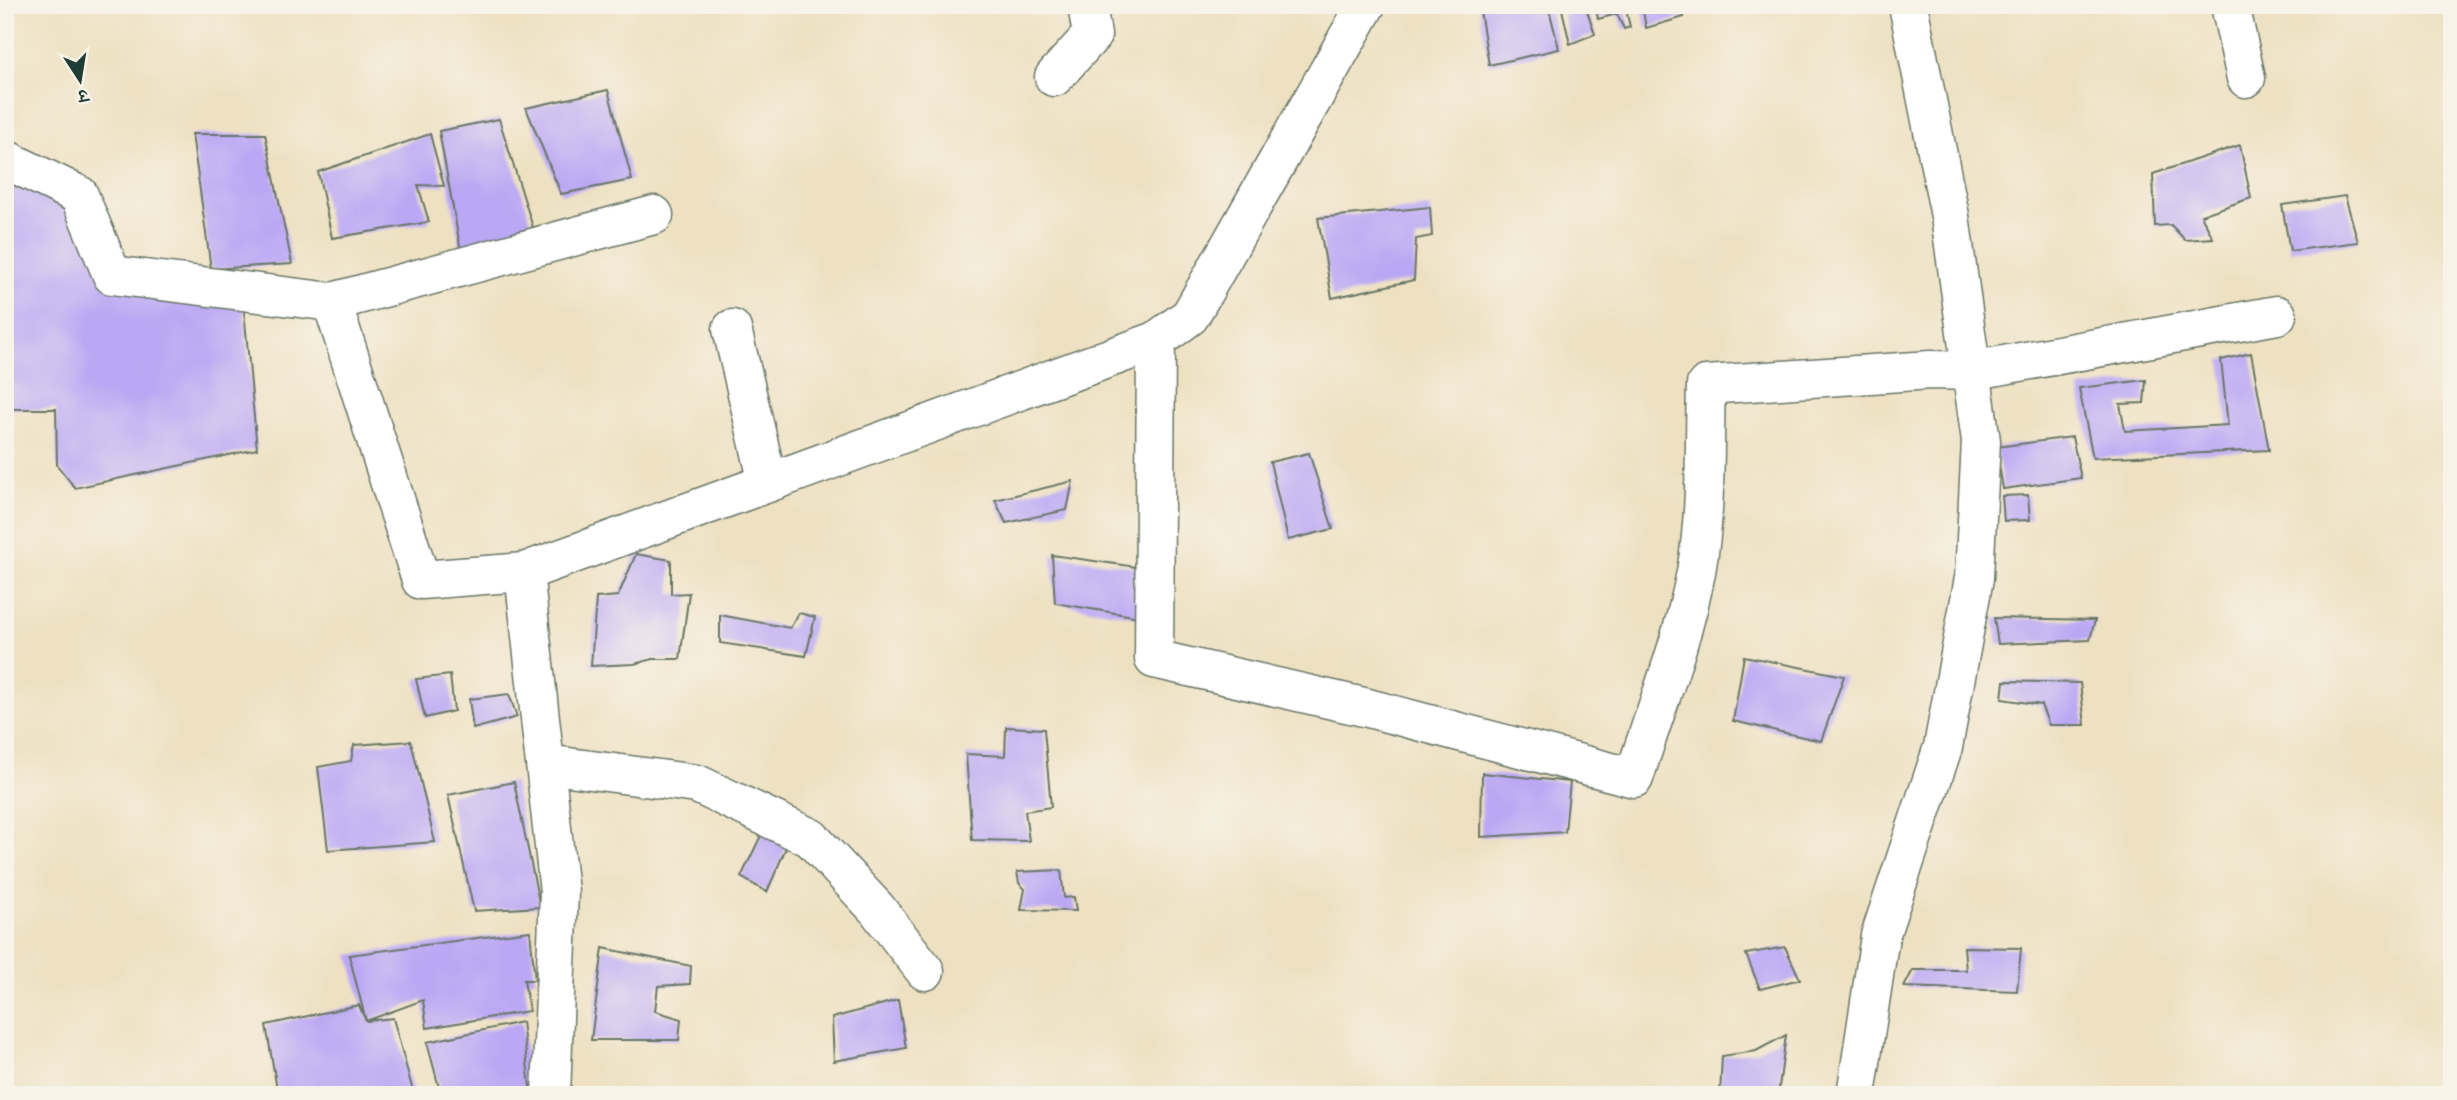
<svg xmlns="http://www.w3.org/2000/svg" width="2457" height="1100" viewBox="0 0 2457 1100" font-family="'IM FELL DW Pica','Noto Serif Devanagari',serif">
	<style>
		.building { fill: #bba8f4 }
		.lines { fill: none; stroke-linecap: round; stroke-linejoin: round }
		.minor-casing { stroke: #677666; stroke-width: 41 }
		.minor { stroke: #fff; stroke-width: 38 }
	</style>
	<rect width="100%" height="100%" fill="#f7f3e8"/>
	<filter id="ink" filterUnits="userSpaceOnUse"><feTurbulence type="fractalNoise" baseFrequency=".0143" numOctaves="2"/><feDisplacementMap in="SourceGraphic" scale="14" xChannelSelector="R" yChannelSelector="G"/><feConvolveMatrix kernelMatrix="1 2 1 2 8 2 1 2 1" color-interpolation-filters="sRGB"/></filter>
	<filter id="wash" filterUnits="userSpaceOnUse"><feTurbulence type="fractalNoise" baseFrequency=".00686" numOctaves="4" result="noise"/><feDisplacementMap in="SourceGraphic" scale="28" xChannelSelector="R" yChannelSelector="G"/><feGaussianBlur stdDeviation="1.57" result="paint"/><feColorMatrix in="noise" values="0 0 0 0 0 0 0 0 0 0 0 0 0 0 0 0 0 1.4 0 .05"/><feComposite in="paint" operator="in"/></filter>
	<g filter="url(#wash)">
		<rect width="100%" height="100%" fill="#eee1c2"/>
		<g id="blocks">
			<path class="building" d="M 1479,5 L 1548,5 L 1559,49 L 1489,65 Z
				M 1561,5 L 1585,5 L 1595,34 L 1570,44 Z
				M 1595,5 L 1625,5 L 1630,27 L 1624,29 L 1617,14 L 1598,19 Z
				M 1642,5 L 1681,5 L 1684,17 L 1646,28 Z
				M 1693,5 L 1719,5 L 1719,6 L 1695,13 Z
				M 608,90 L 632,180 L 561,194 L 526,108 Z
				M 499,119 L 536,237 L 462,257 L 439,131 Z
				M 192,134 L 265,134 L 292,264 L 211,269 Z
				M 430,134 L 444,186 L 418,185 L 429,222 L 332,238 L 318,172 Z
				M 2240,145 L 2251,198 L 2201,215 L 2213,238 L 2185,240 L 2171,225 L 2155,226 L 2153,174 Z
				M 5,165 L 79,195 L 112,275 L 243,299 L 257,449 L 75,488 L 57,465 L 56,409 L 5,409 Z
				M 2345,196 L 2358,242 L 2290,251 L 2282,205 Z
				M 1430,207 L 1432,236 L 1416,239 L 1414,280 L 1332,298 L 1318,218 Z
				M 2251,353 L 2269,450 L 2093,458 L 2079,388 L 2146,380 L 2144,403 L 2120,404 L 2125,431 L 2228,425 L 2221,360 Z
				M 2072,437 L 2081,478 L 2003,489 L 1996,447 Z
				M 1309,453 L 1333,529 L 1288,540 L 1270,462 Z
				M 1073,481 L 1067,510 L 1006,523 L 995,500 Z
				M 2028,495 L 2030,520 L 2004,521 L 2002,496 Z
				M 636,554 L 671,560 L 671,594 L 689,593 L 680,659 L 653,659 L 634,664 L 591,666 L 596,598 L 618,596 Z
				M 1052,555 L 1137,567 L 1139,617 L 1055,603 Z
				M 799,613 L 815,617 L 806,656 L 720,643 L 720,615 L 790,628 Z
				M 1994,618 L 2095,620 L 2090,640 L 1998,644 Z
				M 1744,656 L 1844,676 L 1821,741 L 1733,721 Z
				M 450,675 L 454,711 L 425,718 L 416,679 Z
				M 2004,681 L 2080,683 L 2085,725 L 2049,725 L 2041,705 L 2002,699 Z
				M 509,694 L 517,717 L 473,729 L 469,699 Z
				M 1006,727 L 1044,729 L 1051,807 L 1025,811 L 1029,841 L 972,840 L 966,754 L 1005,756 Z
				M 411,741 L 435,842 L 328,850 L 318,767 L 351,761 L 354,745 Z
				M 1482,773 L 1570,782 L 1565,832 L 1481,837 Z
				M 514,782 L 540,907 L 474,911 L 448,795 Z
				M 766,825 L 788,843 L 767,892 L 741,877 Z
				M 1061,870 L 1064,898 L 1074,897 L 1076,911 L 1021,910 L 1025,889 L 1019,883 L 1017,872 Z
				M 530,931 L 535,980 L 524,980 L 529,1011 L 427,1028 L 423,1000 L 366,1021 L 393,1018 L 414,1095 L 278,1095 L 266,1025 L 359,1005 L 366,1021 L 349,955 Z
				M 1785,947 L 1800,979 L 1760,989 L 1746,954 Z
				M 1964,947 L 2021,948 L 2017,991 L 1904,987 L 1913,970 L 1966,970 Z
				M 603,948 L 691,966 L 690,984 L 658,986 L 655,1011 L 681,1019 L 679,1040 L 591,1040 Z
				M 898,1000 L 906,1048 L 834,1061 L 832,1018 Z
				M 522,1022 L 531,1095 L 441,1095 L 427,1042 Z
				M 1786,1035 L 1778,1095 L 1720,1095 L 1722,1056 L 1756,1051 Z"/>
		</g>
	</g>
	<g filter="url(#ink)">
		<use href="#blocks" fill-opacity="0" stroke="#677666" stroke-width="2"/>
		<g class="lines">
			<defs>
				<path id="minor" d="M 2230,5 L 2246,78
					M 1054,77 L 1092,35 L 1087,5
					M 5,159 L 79,195 L 112,275 L 332,302 L 421,580 L 524,572
					M 332,302 L 654,215
					M 732,329 L 768,483
					M 1156,341 L 1154,659 L 1368,708 L 1634,778 C 1655,710 1683,642 1696,572 C 1707,511 1704,447 1706,385 L 1931,370 L 1971,371 L 2277,315
					M 546,764 L 697,784 L 811,838 L 877,909 L 925,971
					M 551,1095 L 559,892 L 524,572 L 1156,341 L 1190,316 L 1366,5
					M 1856,1095 L 1880,936 L 1943,747 L 1974,578 L 1981,441 L 1950,216 L 1908,5"/>
			</defs>
			<use href="#minor" class="minor-casing"/>
			<use href="#minor" class="minor"/>
		</g>
	</g>
	<rect width="2457" height="1100" fill="none" stroke="#f7f3e8" stroke-width="28"/>
	<g transform="translate(80 80) rotate(168)" stroke="#f7f3e8" stroke-width="5" paint-order="stroke">
	<path d="M0-5L12 26L0 18L-12 26Z" fill="#1f3d34"/>
	<text y="-10" font-size="19" font-weight="bold" text-anchor="middle" fill="#1f3d34">उ</text>
	</g>
</svg>
